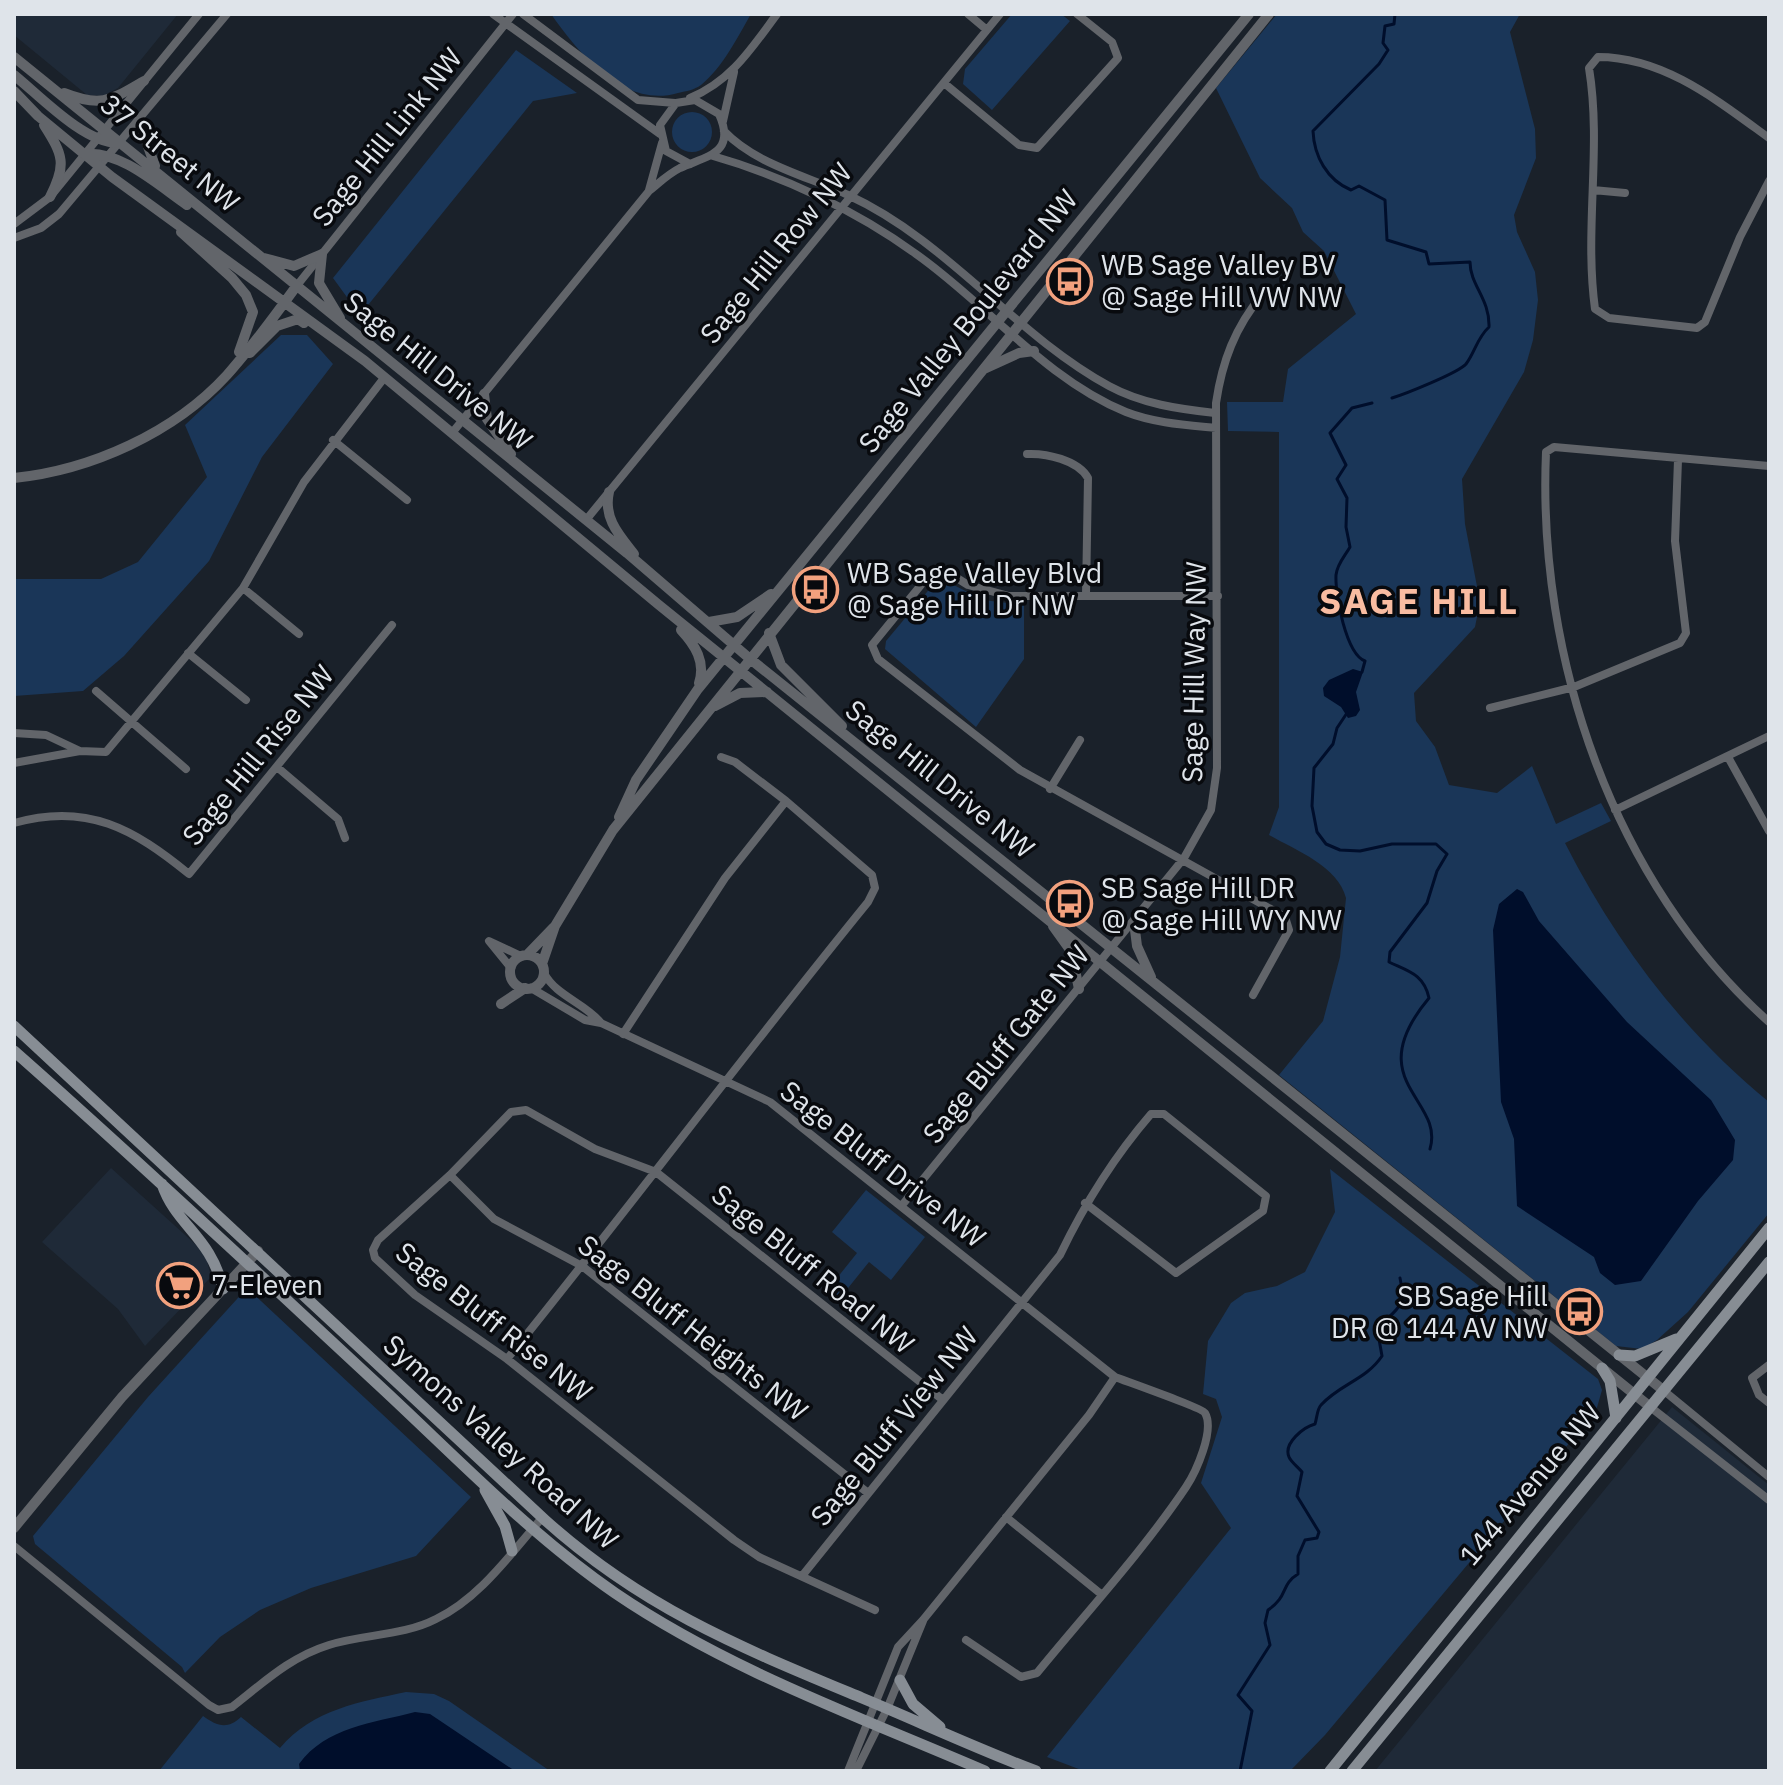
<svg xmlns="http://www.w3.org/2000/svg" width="1783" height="1785" viewBox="0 0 1783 1785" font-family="'IBM Plex Sans',sans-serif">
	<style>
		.built { fill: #1f2a38 }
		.green { fill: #1a3658 }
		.water { fill: #000e2b }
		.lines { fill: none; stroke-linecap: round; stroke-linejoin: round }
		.stream { stroke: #000e2b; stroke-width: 3 }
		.minor { stroke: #62656a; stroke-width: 8 }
		.tertiary { stroke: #62656a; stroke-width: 10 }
		.secondary { stroke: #878d94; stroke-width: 11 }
		.labels { text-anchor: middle; stroke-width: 7; stroke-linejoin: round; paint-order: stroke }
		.street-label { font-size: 28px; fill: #dfe4ea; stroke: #080a0e }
		.poi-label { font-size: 28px; fill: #dfe4ea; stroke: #080a0e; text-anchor: start }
		.district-label { font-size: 36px; font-weight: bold; letter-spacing: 2px; fill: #f9bca1; stroke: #080a0e }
	</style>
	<rect width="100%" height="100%" fill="#1a212a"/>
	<path class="built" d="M 14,14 L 178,14 L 118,88 L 103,96 L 87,95 L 14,35 Z
		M 111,1168 L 205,1253 L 211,1277 L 145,1346 L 118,1309 L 42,1242 Z
		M 1672,1407 L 1769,1485 L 1769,1771 L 1375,1771 Z"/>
	<path class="green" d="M 551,14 L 751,14 C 737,38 723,67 701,85 C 694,90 687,91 678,93 C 624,109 579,54 551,14 Z
		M 1012,14 L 1061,14 L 1070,21 L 992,110 L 963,84 L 965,69 Z
		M 1277,14 L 1520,14 L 1510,32 L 1535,129 L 1536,158 L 1514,215 L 1517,232 L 1535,272 L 1538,300 L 1533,340 L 1524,372 L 1462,479 L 1465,524 L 1480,602 L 1475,627 L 1414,693 L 1416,721 L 1435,747 L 1449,785 L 1497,793 L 1532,766 L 1556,824 L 1601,803 L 1611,821 L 1565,843 C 1616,943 1682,1031 1769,1102 L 1769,1213 L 1688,1312 L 1657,1340 L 1642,1349 L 1616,1346 L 1279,1075 L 1323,1021 L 1340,957 L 1346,898 C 1338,866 1295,850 1269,835 L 1279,807 L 1279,432 L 1228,431 L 1227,402 L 1283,402 L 1288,369 L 1356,314 L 1324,251 L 1303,232 L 1292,208 L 1260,178 L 1216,88 Z
		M 516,50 L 577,93 L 533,101 L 360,315 L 333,278 Z
		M672 132a20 20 0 1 1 40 0a20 20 0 1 1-40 0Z
		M 281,335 L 307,335 L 333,364 L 262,457 L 209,561 L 124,656 L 83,691 L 14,696 L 14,579 L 101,579 L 138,562 L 207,477 L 185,425 Z
		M 937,580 L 946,581 L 983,600 L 1024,605 L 1024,659 L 976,727 L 885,649 L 886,641 Z
		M 1330,1169 L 1598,1379 L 1602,1390 L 1596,1411 L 1325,1735 L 1290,1771 L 1084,1771 L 1047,1757 L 1231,1528 L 1201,1483 L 1222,1417 L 1216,1399 L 1203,1394 L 1208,1341 L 1231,1303 L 1245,1293 L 1277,1286 L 1305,1272 L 1335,1212 Z
		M 866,1190 L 925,1237 L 891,1280 L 869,1262 L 836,1303 L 825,1293 L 857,1253 L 832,1232 Z
		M 247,1288 L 471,1497 L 416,1556 L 311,1588 L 260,1610 L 220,1637 L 185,1673 L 182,1667 L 35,1544 L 33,1536 L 148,1397 Z
		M 406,1692 L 434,1694 L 449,1701 L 550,1771 L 159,1771 L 203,1716 C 217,1726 227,1730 241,1717 L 280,1748 C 313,1709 360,1702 406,1692 Z"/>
	<path class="water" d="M 1353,669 L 1363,672 L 1356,692 L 1360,710 L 1356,716 L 1348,718 L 1341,707 L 1324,696 L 1323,688 L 1329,680 Z
		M 1517,889 L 1523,892 L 1539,921 L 1627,1022 L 1711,1100 L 1735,1140 L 1733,1160 L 1698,1201 L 1641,1281 L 1615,1285 L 1600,1273 L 1594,1257 L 1517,1206 L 1514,1139 L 1501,1102 L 1493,930 L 1499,904 Z
		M 415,1712 L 430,1714 L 515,1771 L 300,1771 L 299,1764 C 326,1727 373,1723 415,1712 Z"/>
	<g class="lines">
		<path class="stream" d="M 1392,398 C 1405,394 1458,373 1466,364 C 1475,352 1477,338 1489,327 C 1490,299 1470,285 1470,262 L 1429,264 L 1426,252 L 1387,240 L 1385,200 L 1359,186 L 1351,190 C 1327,180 1314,156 1313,131 L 1379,64 L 1388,50 L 1383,43 L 1385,26 L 1394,24 L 1395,14
			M 1362,672 L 1365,661 C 1346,654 1335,595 1336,575 C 1337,564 1345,556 1350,547 L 1346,527 L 1347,498 L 1337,479 L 1346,465 L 1330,433 L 1352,408 L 1372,403
			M 1347,713 L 1337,728 L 1333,744 L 1314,768 L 1312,806 L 1317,832 L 1326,844 L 1340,850 L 1360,851 L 1392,844 L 1436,844 L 1447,854 L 1437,871 L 1427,903 L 1390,952 L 1389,962 C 1408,971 1424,974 1429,998 C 1359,1082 1445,1099 1430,1149
			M 1240,1771 L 1252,1711 L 1238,1695 L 1270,1645 L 1265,1623 L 1268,1610 C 1289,1596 1280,1585 1298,1574 L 1298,1556 L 1305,1540 L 1317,1538 L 1319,1532 L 1297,1496 L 1302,1472 C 1298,1467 1291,1462 1289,1457 C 1283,1443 1304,1427 1315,1424 C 1317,1418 1317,1409 1321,1405 C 1340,1384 1366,1380 1382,1356 L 1377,1328 C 1396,1309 1407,1309 1400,1278"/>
		<path class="minor" d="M 493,14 L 660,134
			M 523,14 L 638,100 L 675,103
			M 968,14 L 987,30
			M 944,83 L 1019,145 L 1037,148 L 1118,58 L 1112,42 L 1077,14
			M 690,98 C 731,81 751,49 777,14
			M 723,121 L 734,72
			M 724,131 C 755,164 807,176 848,195 C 948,241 1014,334 1109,386 C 1142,404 1179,409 1215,413
			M 1769,138 C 1718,101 1664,57 1598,57 L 1589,68 C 1602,148 1584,228 1595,309 L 1609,318 L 1697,328 L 1705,322 L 1740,237 L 1769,181
			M 713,156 C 783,176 857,211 916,254 C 986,303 1045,379 1126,412 C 1154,423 1186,425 1216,428
			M 649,190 L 662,143
			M 1593,190 L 1625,193
			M 14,224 L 50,197 L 199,14
			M 14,238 L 41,228 L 59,214 L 227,14
			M 295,288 L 513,14
			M 452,433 L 649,191 C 659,183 668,174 680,168 C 706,156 737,154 719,114 L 695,100 L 676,103 L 660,125 L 666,151 L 690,164
			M 333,440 L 407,500
			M 1027,454 C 1046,453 1078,460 1088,478 L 1086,595
			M 1769,466 L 1554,447 L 1546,452 C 1537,658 1613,883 1769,1022
			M 586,520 L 1000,14
			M 243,588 L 299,634
			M 1218,596 L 1009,596 L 968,585 L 941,568 L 934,569 L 872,645 L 878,659 L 1020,770 L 1285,917 L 1289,930 L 1253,995
			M 188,653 L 246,700
			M 96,691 L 186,769
			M 1490,708 L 1574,687 L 1680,643 L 1686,633 L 1675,541 L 1678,460
			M 14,733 L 46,735 L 80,751
			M 721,757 L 735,762 L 786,801
			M 1728,757 L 1769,831
			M 14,763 L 80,751 L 106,752 L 243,588 L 304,482 L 384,378
			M 277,767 L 338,819 L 345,838
			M 1050,789 L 1080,740
			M 1615,810 L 1769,736
			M 14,823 C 87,802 134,829 189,874 L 392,625
			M 511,968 L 489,941 L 521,956
			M 544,973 C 556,996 585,1003 601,1023
			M 531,988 L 585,1020 L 601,1023 L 770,1102 L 1115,1377 C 1128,1382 1202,1408 1205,1413 C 1215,1430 1196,1472 1186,1487 C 1143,1551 1086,1613 1037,1673 L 1021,1677 L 966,1640
			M 450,1175 L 494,1219 L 582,1266 L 868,1493
			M 903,1204 L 1184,858 L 1211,810 L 1217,768 L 1216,403 C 1222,362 1235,327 1262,295
			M 507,1359 C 629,1208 745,1053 868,902 L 875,888 L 872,875 L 786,801 L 725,878 L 623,1034
			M 1769,1365 L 1752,1378 L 1759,1395 L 1769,1403
			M 1663,1390 L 1769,1477
			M 1649,1406 L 1769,1500
			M 1006,1517 L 1101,1594
			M 14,1546 L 209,1705 L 218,1710 L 232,1707 C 263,1683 290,1657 329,1645 C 364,1634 403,1636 436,1619 C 480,1598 511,1553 542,1518
			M 802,1576 L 1060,1255 C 1085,1203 1113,1158 1151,1114 L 1164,1114 L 1266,1196 L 1263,1211 L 1176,1273 L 1085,1203
			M 875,1610 L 759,1557 L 734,1540 L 507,1359 L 415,1295 L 375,1258 L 373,1250 L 378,1240 L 450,1175 L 511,1112 L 526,1110 L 595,1149 L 656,1172 L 943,1400
			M 848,1771 L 898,1647 L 923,1620 L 1089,1415 L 1115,1377
			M 856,1771 L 887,1709 L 923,1621"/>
		<path class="tertiary" d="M 14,57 L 627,553 L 749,658 L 1663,1390
			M 14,75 C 40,96 84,143 118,143
			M 14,91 L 38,116 L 112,177 L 365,361 L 659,605 L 1649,1406
			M 64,93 C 102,108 111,100 144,81
			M 139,121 L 155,166
			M 44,125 C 63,155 67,164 50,197
			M 85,154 C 120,150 159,186 187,205
			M 181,232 L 232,278 L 246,295 L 253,312 L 239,352
			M 322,254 L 319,283 L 340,318
			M 264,258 L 294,266 L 322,254
			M 250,353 L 277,326 L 298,319 L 304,323
			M 984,369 L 1019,353 L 1034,351
			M 484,394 L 487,419 L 511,454
			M 14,478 C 91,470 174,433 227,375 C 251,348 274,317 295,288
			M 609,492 C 603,518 619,535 634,554
			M 709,622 L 737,617 L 771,594
			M 681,630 C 695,645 706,662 699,683
			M 769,633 L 781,665 L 842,726
			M 715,706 L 740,693 L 767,692
			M 619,817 L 636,780 L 698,689 L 1249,14
			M 1134,922 L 1137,946 L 1151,977
			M 1053,926 L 1071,951 L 1079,989
			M 527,955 L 554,927
			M510 972a17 17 0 1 1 34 0a17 17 0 1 1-34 0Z
			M 542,964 L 555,926 L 613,830 L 1269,14
			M 501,1004 L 525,988
			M 14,1528 L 122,1397 L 258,1251"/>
		<path class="secondary" d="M 14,1026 L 545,1520 C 644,1609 742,1648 862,1698 C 920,1722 977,1749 1036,1771
			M 14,1051 C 140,1162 262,1277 385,1391 C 459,1460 531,1535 615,1593 C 728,1670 860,1717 985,1771
			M 162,1184 C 176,1226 211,1236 223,1289
			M 1619,1355 L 1635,1356 L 1676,1339
			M 1602,1368 L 1610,1381 L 1616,1418
			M 485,1490 L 505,1526 L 512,1551
			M 900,1680 L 913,1704 L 940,1727
			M 1330,1771 L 1769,1228
			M 1352,1771 L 1769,1262"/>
	</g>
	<defs>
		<symbol id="bus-ring" viewBox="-11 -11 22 22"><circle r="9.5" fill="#080a0e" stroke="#f2a17e" stroke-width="1.5"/><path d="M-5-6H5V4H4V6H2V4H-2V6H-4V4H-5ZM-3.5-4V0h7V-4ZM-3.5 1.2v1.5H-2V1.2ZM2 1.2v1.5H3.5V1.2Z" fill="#f2a17e"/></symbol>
		<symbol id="supermarket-ring" viewBox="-11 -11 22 22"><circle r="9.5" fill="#080a0e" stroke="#f2a17e" stroke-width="1.5"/><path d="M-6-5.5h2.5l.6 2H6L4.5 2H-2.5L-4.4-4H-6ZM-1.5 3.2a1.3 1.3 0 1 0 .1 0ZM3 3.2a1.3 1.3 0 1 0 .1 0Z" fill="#f2a17e"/></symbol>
	</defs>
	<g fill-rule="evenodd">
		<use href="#bus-ring" x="1044" y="256" width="51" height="51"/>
		<use href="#bus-ring" x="790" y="564" width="51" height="51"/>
		<use href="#bus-ring" x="1044" y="878" width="51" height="51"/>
		<use href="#supermarket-ring" x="154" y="1260" width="51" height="51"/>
		<use href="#bus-ring" x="1554" y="1286" width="51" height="51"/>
	</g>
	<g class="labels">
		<g class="street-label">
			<text transform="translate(387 137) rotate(-51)" y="10">Sage Hill Link NW</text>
			<text transform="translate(170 153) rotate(39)" y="10">37 Street NW</text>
			<text transform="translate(776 253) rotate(-51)" y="10">Sage Hill Row NW</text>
			<text transform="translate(968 321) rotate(-51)" y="10">Sage Valley Boulevard NW</text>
			<text transform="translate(438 371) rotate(39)" y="10">Sage Hill Drive NW</text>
			<text transform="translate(1194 672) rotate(-89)" y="10">Sage Hill Way NW</text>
			<text transform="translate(258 755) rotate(-51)" y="10">Sage Hill Rise NW</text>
			<text transform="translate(940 779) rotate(39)" y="10">Sage Hill Drive NW</text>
			<text transform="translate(1006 1044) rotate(-51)" y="10">Sage Bluff Gate NW</text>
			<text transform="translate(883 1164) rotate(38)" y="10">Sage Bluff Drive NW</text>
			<text transform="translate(813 1269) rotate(39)" y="10">Sage Bluff Road NW</text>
			<text transform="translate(494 1322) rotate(38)" y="10">Sage Bluff Rise NW</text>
			<text transform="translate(693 1328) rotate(38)" y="10">Sage Bluff Heights NW</text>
			<text transform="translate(894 1426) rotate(-51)" y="10">Sage Bluff View NW</text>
			<text transform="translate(501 1442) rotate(42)" y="10">Symons Valley Road NW</text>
			<text transform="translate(1530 1484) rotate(-50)" y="10">144 Avenue NW</text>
		</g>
		<g class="poi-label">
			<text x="1101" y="275">WB Sage Valley BV<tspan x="1101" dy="32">@ Sage Hill VW NW</tspan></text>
			<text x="847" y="583">WB Sage Valley Blvd<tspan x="847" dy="32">@ Sage Hill Dr NW</tspan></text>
			<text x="1101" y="898">SB Sage Hill DR<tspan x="1101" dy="32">@ Sage Hill WY NW</tspan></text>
			<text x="211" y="1295">7-Eleven</text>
			<text x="1548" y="1306" text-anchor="end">SB Sage Hill<tspan x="1548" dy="32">DR @ 144 AV NW</tspan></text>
		</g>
		<g class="district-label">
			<text x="1419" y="614">SAGE HILL</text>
		</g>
	</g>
	<rect width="1783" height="1785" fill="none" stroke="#dfe4ea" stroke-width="32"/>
</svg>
